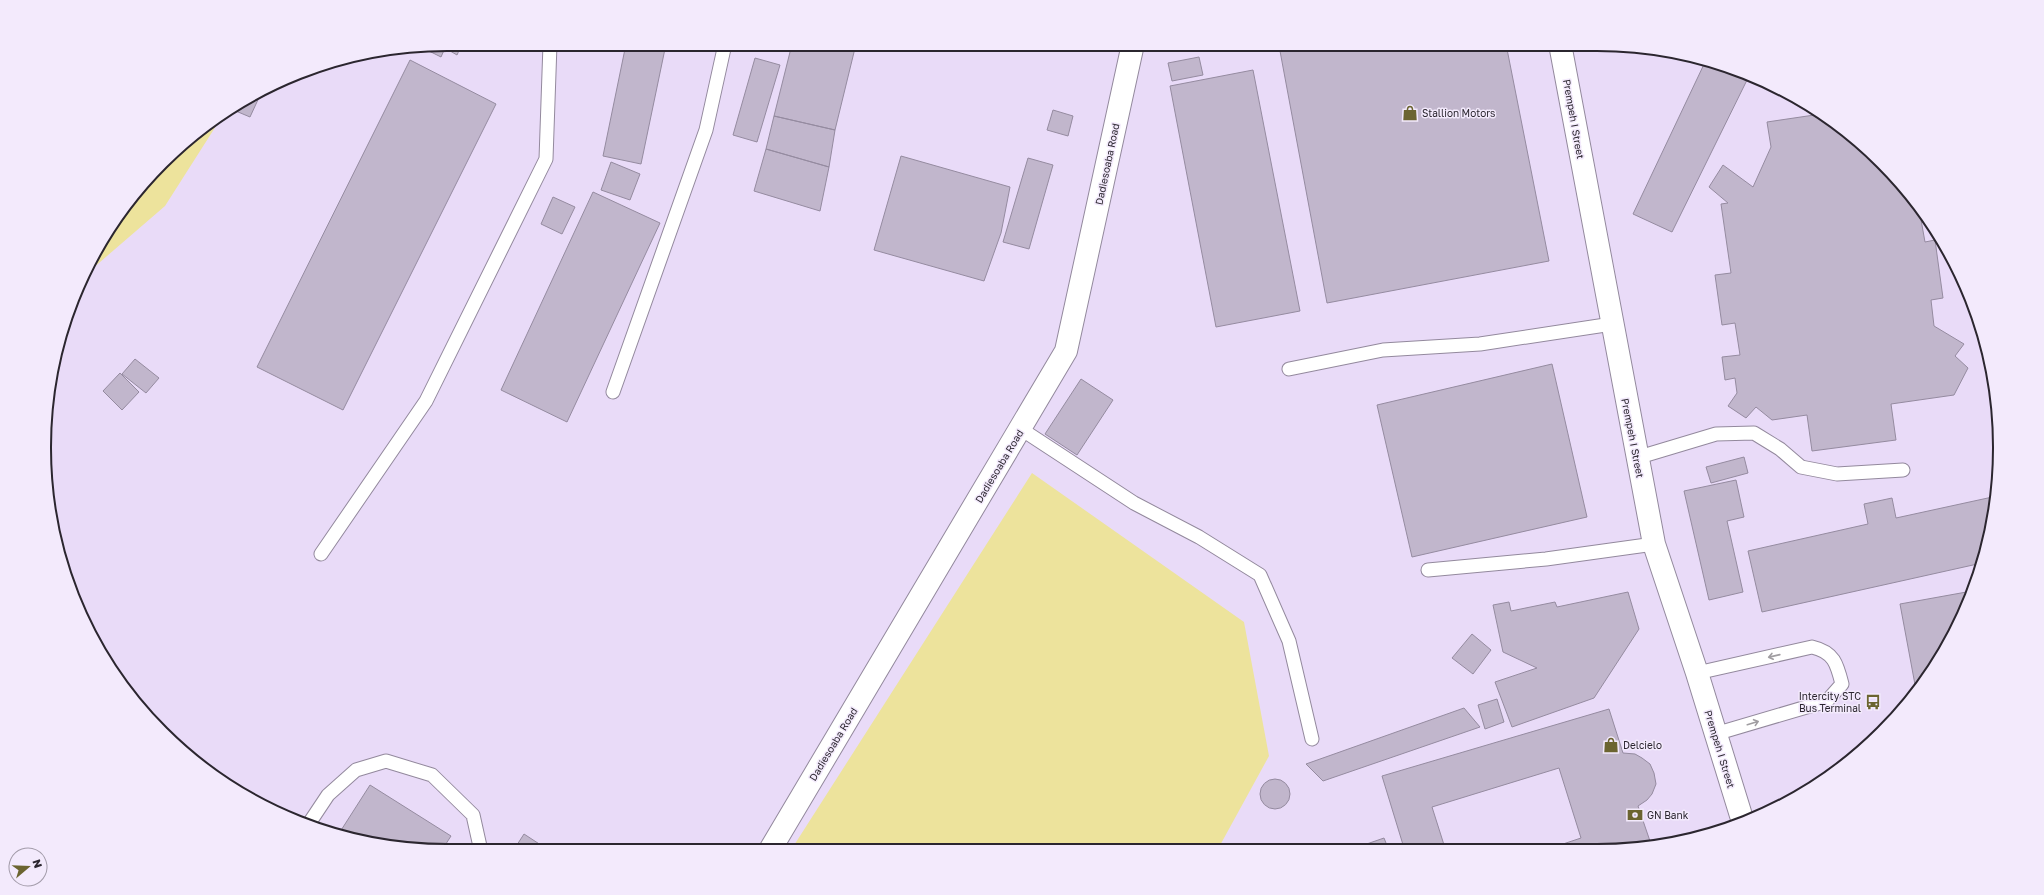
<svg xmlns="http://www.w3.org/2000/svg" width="2044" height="895" viewBox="0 0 2044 895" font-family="'Golos Text',sans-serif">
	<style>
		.built { fill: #e9dbf8 }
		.green { fill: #ede39c }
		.building { fill: #c1b6cc; stroke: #958ba0 }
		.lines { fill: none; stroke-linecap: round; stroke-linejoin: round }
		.service-casing { stroke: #93899d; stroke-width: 15 }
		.minor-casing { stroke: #93899d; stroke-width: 24 }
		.secondary-casing { stroke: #93899d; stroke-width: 24 }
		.service { stroke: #fff; stroke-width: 13 }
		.minor { stroke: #fff; stroke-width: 22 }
		.secondary { stroke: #fff; stroke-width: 22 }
		.oneway { stroke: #a09da1 }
		.labels { text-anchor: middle; stroke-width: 3; stroke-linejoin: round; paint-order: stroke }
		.poi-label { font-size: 10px; fill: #2b262f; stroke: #f3eafc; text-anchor: start }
		.street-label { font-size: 10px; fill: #2b262f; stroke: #f3eafc }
		.rim { fill: none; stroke: #2b262f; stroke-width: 2 }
	</style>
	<rect width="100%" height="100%" fill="#f3eafc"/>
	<path class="built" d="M 448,44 L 1597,44 L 1675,52 L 1726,65 L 1798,98 L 1863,144 L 1917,202 L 1958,269 L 1986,343 L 1999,421 L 1997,500 L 1979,577 L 1932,672 L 1862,751 L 1798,797 L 1751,820 L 1649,848 L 448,851 L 369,843 L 318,830 L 246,797 L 182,751 L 144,713 L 98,649 L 65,577 L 52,526 L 44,447 L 52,369 L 65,318 L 98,246 L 144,182 L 182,144 L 246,98 L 318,65 L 369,52 Z"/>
	<path class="green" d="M 211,123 L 216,126 L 165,206 L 85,275 C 113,213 155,163 211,123 Z
		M 1032,473 L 1244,622 L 1269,756 L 1218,849 L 791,850 Z"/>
	<path class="building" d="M 448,44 L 462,44 L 457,55 L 445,48 L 441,57 L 421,47 Z
		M 626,44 L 666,44 L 641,164 L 603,156 Z
		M 792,44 L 856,44 L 835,130 L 774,116 Z
		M 1319,44 L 1506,44 L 1549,261 L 1327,303 L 1280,51 Z
		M 1199,57 L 1203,75 L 1172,81 L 1168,63 Z
		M 755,58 L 780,65 L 757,142 L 733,135 Z
		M 410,60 L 496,104 L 343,410 L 257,367 Z
		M 1706,60 L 1726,65 L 1749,76 L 1672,232 L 1633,214 Z
		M 1253,70 L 1300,311 L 1216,327 L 1170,86 Z
		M 262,91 L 250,117 L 231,109 L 246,98 Z
		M 1053,110 L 1073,116 L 1068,136 L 1047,130 Z
		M 1821,114 L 1845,132 L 1846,136 L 1871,153 L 1918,203 L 1925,242 L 1935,240 L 1943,298 L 1931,300 L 1934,326 L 1964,344 L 1955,356 L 1968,368 L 1954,395 L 1891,404 L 1896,440 L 1812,451 L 1807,415 L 1772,420 L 1756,407 L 1746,418 L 1728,406 L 1737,393 L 1735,378 L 1725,380 L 1722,357 L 1740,355 L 1735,323 L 1722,325 L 1715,275 L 1731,273 L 1721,204 L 1728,203 L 1709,187 L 1723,165 L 1753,187 L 1771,147 L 1767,122 Z
		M 774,116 L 835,130 L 829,167 L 766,149 Z
		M 766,149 L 829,167 L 820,211 L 754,191 Z
		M 901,156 L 1010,187 L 1001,233 L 984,281 L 874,250 Z
		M 1028,158 L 1053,165 L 1029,249 L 1003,242 Z
		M 611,162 L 640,174 L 630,200 L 601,190 Z
		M 593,192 L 660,223 L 567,422 L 501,390 Z
		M 553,197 L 575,207 L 562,234 L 541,224 Z
		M 135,359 L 159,378 L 146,393 L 122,374 Z
		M 1552,364 L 1587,517 L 1412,557 L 1377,405 Z
		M 51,373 L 57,376 L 50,389 Z
		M 120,373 L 139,392 L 122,410 L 103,391 Z
		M 1081,379 L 1113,400 L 1077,455 L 1045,434 Z
		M 1744,457 L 1748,473 L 1711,483 L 1706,467 Z
		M 1736,480 L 1744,517 L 1727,521 L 1743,592 L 1709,600 L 1684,491 Z
		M 1997,496 L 1982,563 L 1762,612 L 1748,551 L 1868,524 L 1864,504 L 1892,498 L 1896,518 Z
		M 1972,591 L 1932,672 L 1916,690 L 1900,604 Z
		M 1628,592 L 1639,629 L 1594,698 L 1512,727 L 1495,682 L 1537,668 L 1503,652 L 1493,605 L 1509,602 L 1511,611 L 1555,602 L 1557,607 Z
		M 1472,634 L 1491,650 L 1473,674 L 1452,658 Z
		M 1497,699 L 1504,722 L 1485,729 L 1478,705 Z
		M 1464,708 L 1480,727 L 1323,781 L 1306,764 Z
		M 1609,709 L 1623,753 L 1635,754 L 1642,758 L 1650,764 L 1654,773 L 1656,784 L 1652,794 L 1647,800 L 1638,806 L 1652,847 L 1551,848 L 1581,838 L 1559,768 L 1432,807 L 1445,848 L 1404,848 L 1382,776 Z
		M1260 794a15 15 0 1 1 30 0a15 15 0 1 1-30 0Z
		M 370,785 L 451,836 L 442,850 L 369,843 L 338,835 Z
		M 524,834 L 550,851 L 513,851 Z
		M 1384,838 L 1388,848 L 1358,848 L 1358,847 Z"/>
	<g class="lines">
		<defs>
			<path id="service" d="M 1289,369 L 1383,350 L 1480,344 L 1612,324
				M 613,392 L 706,130 L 725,44
				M 1021,429 L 1134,503 L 1199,537 L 1260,575 L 1289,641 L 1312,739
				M 1636,458 L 1716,434 L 1754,433 L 1780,449 L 1801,467 L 1837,474 L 1903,470
				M 321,554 L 426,401 L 546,159 L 550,44
				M 1428,570 L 1546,559 L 1654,544
				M 1697,673 L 1812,647 C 1834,652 1837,664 1842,684 L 1827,701 L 1715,734
				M 308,825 L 328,795 L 356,770 L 386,761 L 432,775 L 473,815 L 481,851"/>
			<path id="minor" d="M 770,850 L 1066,351 L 1133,44"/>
			<path id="secondary" d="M 1560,44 L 1654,544 L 1697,673 L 1743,822"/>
		</defs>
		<use href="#service" class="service-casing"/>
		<use href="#minor" class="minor-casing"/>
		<use href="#secondary" class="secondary-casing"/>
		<use href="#service" class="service"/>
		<use href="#minor" class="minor"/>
		<use href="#secondary" class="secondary"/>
	</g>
	<defs><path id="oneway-shaft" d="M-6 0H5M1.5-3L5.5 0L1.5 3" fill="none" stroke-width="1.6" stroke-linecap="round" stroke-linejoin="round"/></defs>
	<g class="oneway">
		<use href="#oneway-shaft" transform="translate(1774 656) rotate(167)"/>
		<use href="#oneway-shaft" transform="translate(1753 723) rotate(-17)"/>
	</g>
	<defs>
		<symbol id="shop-bare" viewBox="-9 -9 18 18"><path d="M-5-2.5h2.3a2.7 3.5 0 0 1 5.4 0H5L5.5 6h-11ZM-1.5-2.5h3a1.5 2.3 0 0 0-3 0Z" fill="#6b6430" stroke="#f3eafc" stroke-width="2.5" paint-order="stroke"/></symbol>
		<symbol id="bus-bare" viewBox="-9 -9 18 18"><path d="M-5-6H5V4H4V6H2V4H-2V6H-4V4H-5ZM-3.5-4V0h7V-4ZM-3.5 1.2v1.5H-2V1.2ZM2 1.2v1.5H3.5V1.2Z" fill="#6b6430" stroke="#f3eafc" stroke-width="2.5" paint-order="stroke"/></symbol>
		<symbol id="bank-bare" viewBox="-9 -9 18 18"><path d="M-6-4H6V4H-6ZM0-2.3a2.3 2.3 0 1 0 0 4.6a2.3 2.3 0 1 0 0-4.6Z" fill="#6b6430" stroke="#f3eafc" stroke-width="2.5" paint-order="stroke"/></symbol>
	</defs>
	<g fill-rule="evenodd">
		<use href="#shop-bare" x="1399" y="102" width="22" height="22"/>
		<use href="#bus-bare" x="1862" y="691" width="22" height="22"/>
		<use href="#shop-bare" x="1600" y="734" width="22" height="22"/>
		<use href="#bank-bare" x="1624" y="804" width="22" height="22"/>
	</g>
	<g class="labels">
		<g class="poi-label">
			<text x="1422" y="117">Stallion Motors</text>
			<text x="1861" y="700" text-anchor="end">Intercity STC<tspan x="1861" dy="12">Bus Terminal</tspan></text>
			<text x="1623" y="749">Delcielo</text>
			<text x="1647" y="819">GN Bank</text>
		</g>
		<g class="street-label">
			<text transform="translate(1574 119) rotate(80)" y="4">Prempeh I Street</text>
			<text transform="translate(1107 164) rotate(-78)" y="4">Dadiesoaba Road</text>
			<text transform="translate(1633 438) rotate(79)" y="4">Prempeh I Street</text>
			<text transform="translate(999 466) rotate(-59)" y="4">Dadiesoaba Road</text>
			<text transform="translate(833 744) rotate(-59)" y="4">Dadiesoaba Road</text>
			<text transform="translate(1720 749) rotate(73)" y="4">Prempeh I Street</text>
		</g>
	</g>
	<path d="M0 0H2044V895H0ZM447 51H1597A396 396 0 0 1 1993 447V448A396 396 0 0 1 1597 844H447A396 396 0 0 1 51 448V447A396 396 0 0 1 447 51Z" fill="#f3eafc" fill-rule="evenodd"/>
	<path class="rim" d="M447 51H1597A396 396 0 0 1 1993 447V448A396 396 0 0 1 1597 844H447A396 396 0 0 1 51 448V447A396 396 0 0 1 447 51Z"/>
	<g transform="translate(28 867) rotate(71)"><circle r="19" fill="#f3eafc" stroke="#a39caa"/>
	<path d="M0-3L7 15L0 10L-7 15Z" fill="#6b6430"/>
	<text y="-6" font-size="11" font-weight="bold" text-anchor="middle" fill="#2b262f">N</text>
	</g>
</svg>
